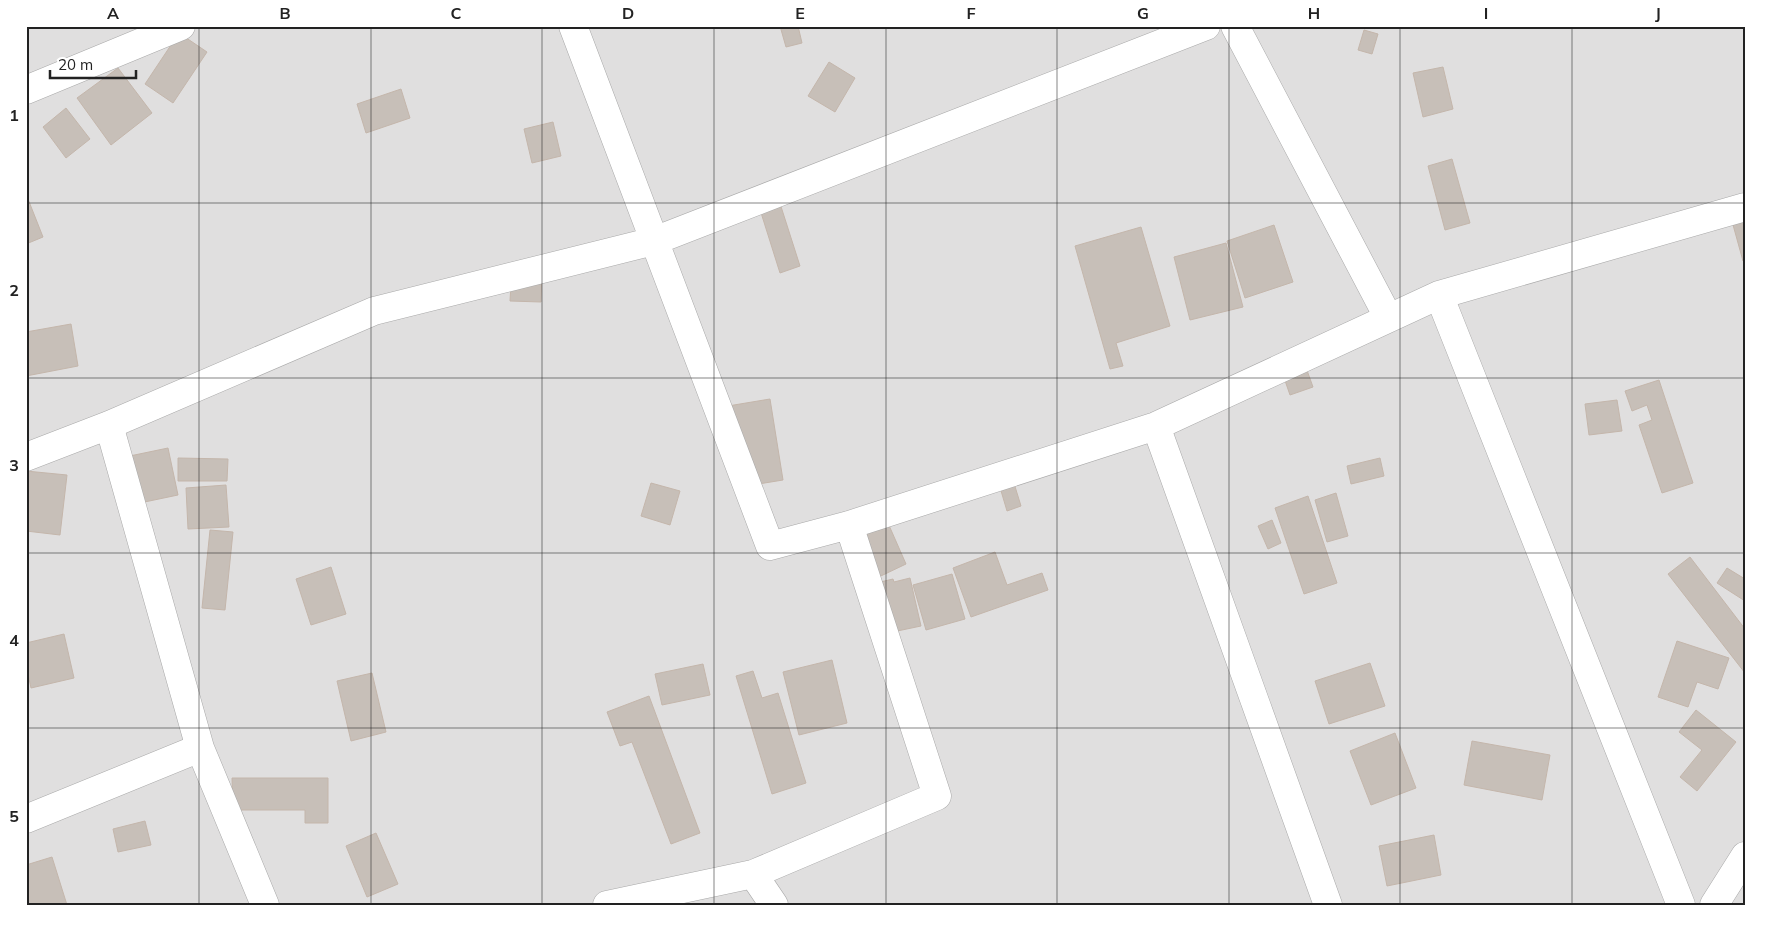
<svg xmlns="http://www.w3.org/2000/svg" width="1771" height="931" viewBox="0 0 1771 931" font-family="Mulish,sans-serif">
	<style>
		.residential { fill: #e0dfdf }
		.building { fill: #c7bfb8; stroke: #c4b6ab }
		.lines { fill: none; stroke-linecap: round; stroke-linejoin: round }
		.minor-casing { stroke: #a9a9a9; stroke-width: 29 }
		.minor { stroke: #fff; stroke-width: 28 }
		.grid { fill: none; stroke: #222; stroke-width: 1; stroke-opacity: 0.55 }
		.neatline { fill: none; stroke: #222; stroke-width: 2 }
		.grid-label { font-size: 16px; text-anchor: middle; font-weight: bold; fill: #222 }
	</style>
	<rect width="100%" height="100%" fill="#f2efe9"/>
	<path class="residential" d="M 26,26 L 1745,26 L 1745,905 L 26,905 Z"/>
	<path class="building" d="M 780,26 L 798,26 L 802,43 L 786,47 Z
		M 1364,30 L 1378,34 L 1372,54 L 1358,50 Z
		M 179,33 L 207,52 L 173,103 L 145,84 Z
		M 829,62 L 855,78 L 835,112 L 808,96 Z
		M 1443,67 L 1453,109 L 1423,117 L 1413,73 Z
		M 118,68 L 152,113 L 111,145 L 77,98 Z
		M 401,89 L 410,118 L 366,133 L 357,104 Z
		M 66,108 L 90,139 L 66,158 L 43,127 Z
		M 553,122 L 561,156 L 532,163 L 524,129 Z
		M 1452,159 L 1470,223 L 1445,230 L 1428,166 Z
		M 26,194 L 43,237 L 26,244 Z
		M 777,194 L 800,266 L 780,273 L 757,200 Z
		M 1745,210 L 1745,260 L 1743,261 L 1730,214 Z
		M 1274,225 L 1293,282 L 1245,298 L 1227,241 Z
		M 1141,227 L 1170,326 L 1116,343 L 1123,366 L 1110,369 L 1075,246 Z
		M 1226,243 L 1243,307 L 1190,320 L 1174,257 Z
		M 512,267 L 542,268 L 541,302 L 510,301 Z
		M 71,324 L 78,366 L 26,376 L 26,332 Z
		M 1304,362 L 1313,387 L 1290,395 L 1281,369 Z
		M 1659,380 L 1693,483 L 1662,493 L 1639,425 L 1652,420 L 1647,405 L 1632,411 L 1625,391 Z
		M 770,399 L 783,480 L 740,487 L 728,406 Z
		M 1617,400 L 1622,431 L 1589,435 L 1585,404 Z
		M 168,448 L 178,495 L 135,504 L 125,457 Z
		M 178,458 L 228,459 L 227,481 L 178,481 Z
		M 1380,458 L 1384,476 L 1351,484 L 1347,466 Z
		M 26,471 L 67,475 L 60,535 L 26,531 Z
		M 1013,480 L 1021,506 L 1007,511 L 999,484 Z
		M 651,483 L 680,491 L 670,525 L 641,516 Z
		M 226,485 L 229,527 L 188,529 L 186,488 Z
		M 1336,493 L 1348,536 L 1327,542 L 1315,500 Z
		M 1308,496 L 1337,583 L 1304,594 L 1275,508 Z
		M 884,514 L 906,564 L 864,584 L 842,533 Z
		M 1272,520 L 1281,543 L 1268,549 L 1258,526 Z
		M 210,530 L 233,532 L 225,610 L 202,608 Z
		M 995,552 L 1007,585 L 1042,573 L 1048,590 L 971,617 L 953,568 Z
		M 1690,557 L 1745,629 L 1745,673 L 1668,574 Z
		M 331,567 L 346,614 L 311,625 L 296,579 Z
		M 1727,568 L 1745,579 L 1745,601 L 1717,583 Z
		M 952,574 L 965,619 L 926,630 L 913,585 Z
		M 910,578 L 921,626 L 883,634 L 872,584 L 893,579 L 894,582 Z
		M 64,634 L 74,678 L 31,688 L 26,665 L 26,643 Z
		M 1677,641 L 1729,658 L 1718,689 L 1697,682 L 1688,707 L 1658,697 Z
		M 832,660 L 847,723 L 799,735 L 783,672 Z
		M 1370,663 L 1385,706 L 1329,724 L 1315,681 Z
		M 703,664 L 710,695 L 662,705 L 655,674 Z
		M 753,671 L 762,698 L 778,693 L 806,783 L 772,794 L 736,676 Z
		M 372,673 L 386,732 L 351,741 L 337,681 Z
		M 649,696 L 700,833 L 671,844 L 632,742 L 620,746 L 607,712 Z
		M 1696,710 L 1736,742 L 1697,791 L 1680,777 L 1702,750 L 1679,732 Z
		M 1395,733 L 1416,788 L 1371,805 L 1350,751 Z
		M 1472,741 L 1550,755 L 1542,800 L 1464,785 Z
		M 232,778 L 328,778 L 328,823 L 305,823 L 305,810 L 233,810 Z
		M 145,821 L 151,845 L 118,852 L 113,829 Z
		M 376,833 L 398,884 L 367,897 L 346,846 Z
		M 1434,835 L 1441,875 L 1387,886 L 1379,846 Z
		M 52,857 L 67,905 L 26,905 L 26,865 Z"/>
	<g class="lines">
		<defs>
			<path id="minor" d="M 573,26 L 770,546 L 849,525 L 1156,426 L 1439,295 L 1745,207
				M 1235,26 L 1388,317
				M 26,90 L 181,26
				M 1439,295 L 1681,905
				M 109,425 L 200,748 L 265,905
				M 1156,426 L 1328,905
				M 26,457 L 109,425 L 374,311 L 654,241 L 1206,26
				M 26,819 L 200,748
				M 753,874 L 774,905
				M 607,905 L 753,874 L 937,796 L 849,525
				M 1714,905 L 1745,856"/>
		</defs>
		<use href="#minor" class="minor-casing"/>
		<use href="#minor" class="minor"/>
	</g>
	<path class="grid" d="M 199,26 L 199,905M 371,26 L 371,905M 542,26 L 542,905M 714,26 L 714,905M 886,26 L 886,905M 1057,26 L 1057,905M 1229,26 L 1229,905M 1400,26 L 1400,905M 1572,26 L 1572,905M 26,203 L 1745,203M 26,378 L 1745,378M 26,553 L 1745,553M 26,728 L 1745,728"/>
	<rect width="1771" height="931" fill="none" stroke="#ffffff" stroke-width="55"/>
	<path d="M50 70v8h86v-8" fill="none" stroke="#222222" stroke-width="2.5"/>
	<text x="58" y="70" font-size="15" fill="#222222" stroke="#ffffff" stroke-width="4" paint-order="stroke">20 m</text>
	<rect x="28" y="28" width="1716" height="876" class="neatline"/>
	<g class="grid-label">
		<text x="113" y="19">A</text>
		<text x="285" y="19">B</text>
		<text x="456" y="19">C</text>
		<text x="628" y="19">D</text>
		<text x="800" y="19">E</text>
		<text x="971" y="19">F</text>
		<text x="1143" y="19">G</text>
		<text x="1314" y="19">H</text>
		<text x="1486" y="19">I</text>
		<text x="1658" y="19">J</text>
		<text x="14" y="121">1</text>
		<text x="14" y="296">2</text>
		<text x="14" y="471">3</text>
		<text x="14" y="646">4</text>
		<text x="14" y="822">5</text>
	</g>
</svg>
